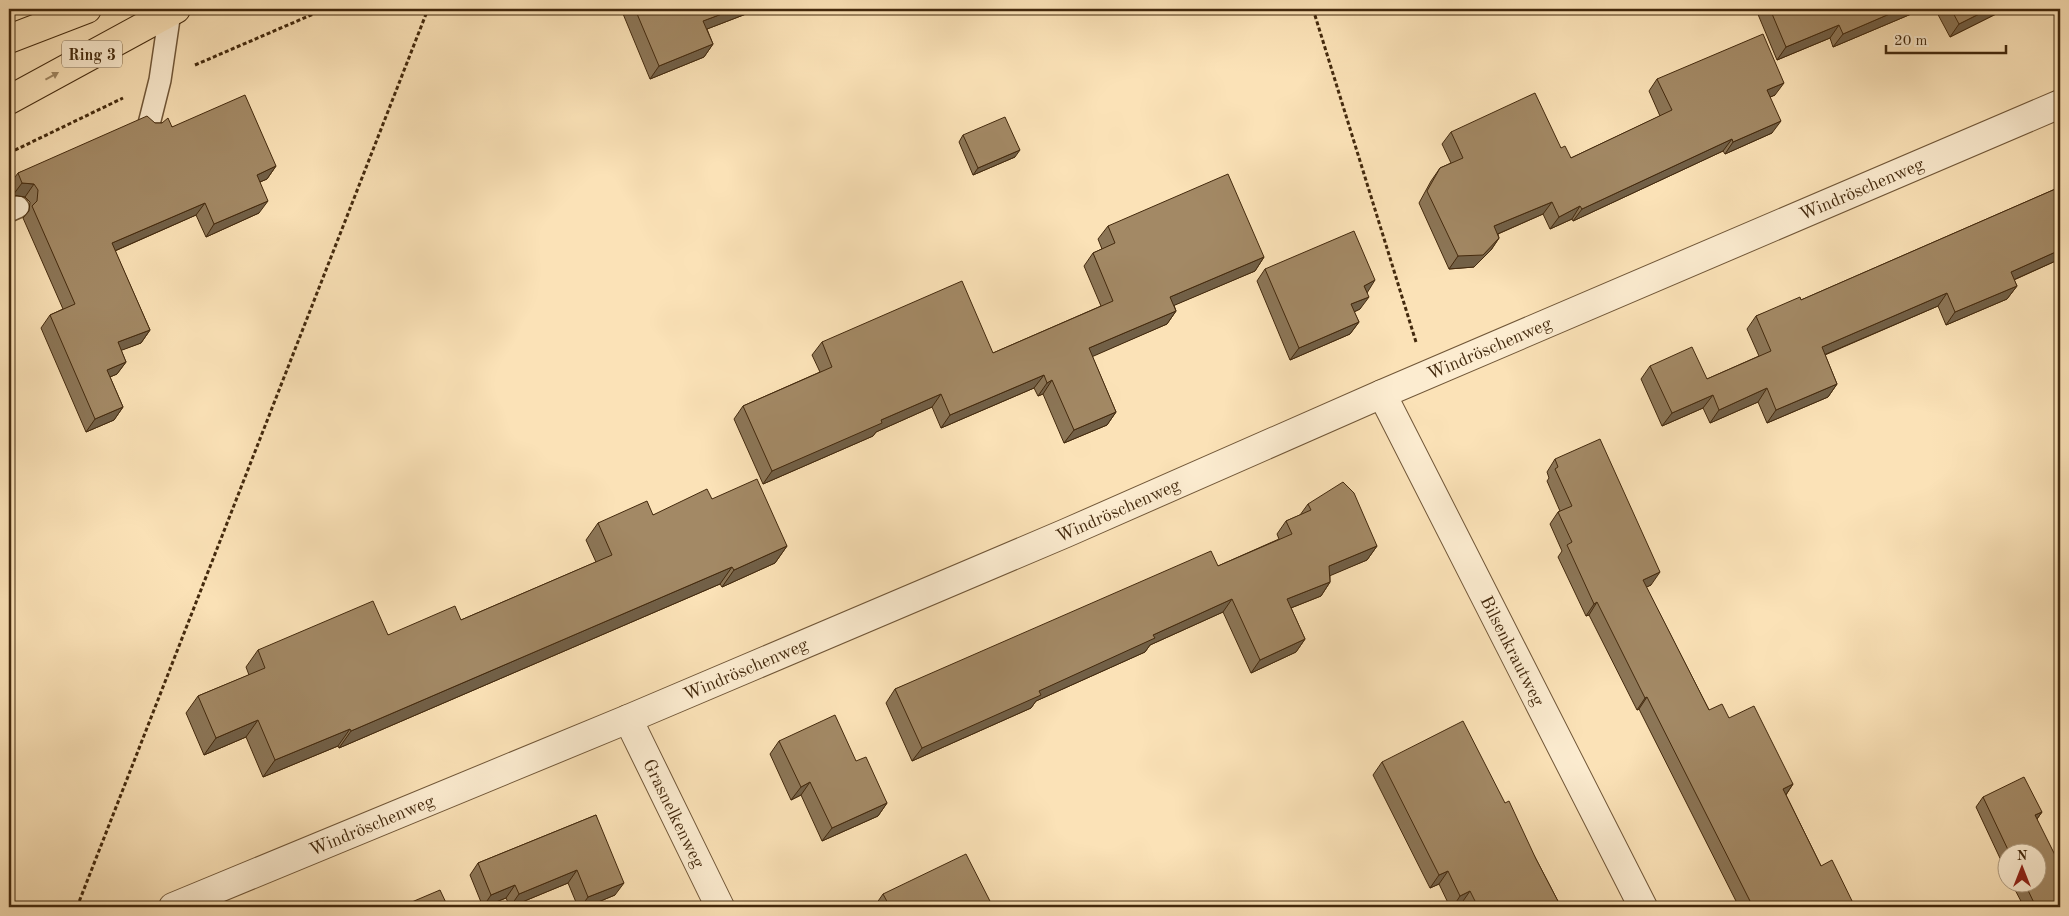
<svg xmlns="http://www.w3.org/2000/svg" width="2069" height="916" viewBox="0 0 2069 916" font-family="'Old Standard TT',serif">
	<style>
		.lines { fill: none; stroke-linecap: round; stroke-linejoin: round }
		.service-casing { stroke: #715738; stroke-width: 24 }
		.minor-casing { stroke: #715738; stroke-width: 30 }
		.primary-casing { stroke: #43290d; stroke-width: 30 }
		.path { stroke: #43290d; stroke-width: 3; stroke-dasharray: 4 2.5; stroke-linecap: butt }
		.service { stroke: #fcecd0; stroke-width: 21 }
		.minor { stroke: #fcecd0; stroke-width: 28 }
		.primary { stroke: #fbe2b7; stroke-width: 28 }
		.wall { fill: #8c7657; stroke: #43290d }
		.shaded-wall { fill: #726047; stroke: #43290d }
		.building { fill: #a38965; stroke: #43290d }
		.oneway { fill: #9f8662 }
		.labels { text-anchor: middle; stroke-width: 5; stroke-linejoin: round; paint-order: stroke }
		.shield { fill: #fcecd0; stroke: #7a6448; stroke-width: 1 }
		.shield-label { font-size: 16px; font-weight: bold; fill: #43290d }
		.street-label { font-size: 18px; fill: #43290d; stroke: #fcecd0 }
	</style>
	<rect width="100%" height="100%" fill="#fbe2b7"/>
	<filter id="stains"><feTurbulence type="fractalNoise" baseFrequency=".004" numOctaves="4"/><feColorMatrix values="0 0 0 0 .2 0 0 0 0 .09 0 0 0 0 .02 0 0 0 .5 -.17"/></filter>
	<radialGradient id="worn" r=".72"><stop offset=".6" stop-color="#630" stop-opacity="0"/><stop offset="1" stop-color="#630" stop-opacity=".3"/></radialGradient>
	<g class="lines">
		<defs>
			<path id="service" d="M 149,124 L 160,80 L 170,12 L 168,9
				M 9,211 L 18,207"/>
			<g id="minor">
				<path id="s1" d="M 1382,394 L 1643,907"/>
				<path id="s2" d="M 628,719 L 720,907"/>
				<path id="s3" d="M 173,907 L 628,719 L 1066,533 L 1382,394 L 2060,104"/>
			</g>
			<path id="primary" d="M 9,39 L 87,9
				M 9,100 L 176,9"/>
		</defs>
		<use href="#service" class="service-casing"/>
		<use href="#minor" class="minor-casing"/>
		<use href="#primary" class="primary-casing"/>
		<path class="path" d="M 1313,9 L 1416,342
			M 195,65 L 325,9
			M 9,153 L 123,98
			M 77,907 L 428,9"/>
		<use href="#service" class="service"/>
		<use href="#minor" class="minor"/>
		<use href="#primary" class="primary"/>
	</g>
	<path class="wall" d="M 621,9 L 759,9 L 707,29 L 713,44 L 704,57 L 650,79 Z
		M 1759,9 L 1923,9 L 1833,47 L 1830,38 L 1777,60 L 1757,12 Z
		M 1935,9 L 2006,9 L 1950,37 Z
		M 1657,79 L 1775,95 L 1770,97 L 1772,133 L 1725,154 L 1723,151 L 1573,221 L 1572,219 L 1550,229 L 1543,214 L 1498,234 L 1499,238 L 1491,250 L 1474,267 L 1449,269 L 1419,203 L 1431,181 L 1440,168 L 1451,163 L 1442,144 L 1451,132 L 1561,148 L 1571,158 L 1660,116 L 1649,91 Z
		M 155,123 L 162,123 L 276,166 L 267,179 L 260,182 L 259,213 L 206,237 L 196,215 L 115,251 L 150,330 L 141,343 L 121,350 L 126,362 L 117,374 L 110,377 L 123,407 L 114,420 L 86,432 L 41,328 L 50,315 L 63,309 L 23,218 L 29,211 L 30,202 L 25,197 L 13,195 L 9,185 L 18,173 Z
		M 963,135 L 1015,157 L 973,175 L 959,142 Z
		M 2060,187 L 2060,259 L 2014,280 L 2017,286 L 2007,299 L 1946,325 L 1938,306 L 1825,355 L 1837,384 L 1828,397 L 1767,423 L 1758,402 L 1710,423 L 1703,408 L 1662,426 L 1641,379 L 1650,366 L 1707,379 L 1759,356 L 1747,329 L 1756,316 L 1801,300 Z
		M 1108,226 L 1264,257 L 1255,271 L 1174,305 L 1176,311 L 1167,324 L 1092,356 L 1116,412 L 1107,425 L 1064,443 L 1043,394 L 1038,396 L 1034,388 L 941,428 L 932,407 L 876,432 L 873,436 L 763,484 L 734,419 L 743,406 L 820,372 L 812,355 L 822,342 L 993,353 L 1101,306 L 1084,266 L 1093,253 L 1102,249 L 1098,239 Z
		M 1265,269 L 1367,293 L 1360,309 L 1354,312 L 1359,322 L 1350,334 L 1290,360 L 1257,281 Z
		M 1555,459 L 1651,585 L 1646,587 L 1709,710 L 1729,718 L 1793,784 L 1786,795 L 1821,866 L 1855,907 L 1739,907 L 1639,709 L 1637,710 L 1589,615 L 1586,616 L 1558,557 L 1562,551 L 1550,524 L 1558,512 L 1560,511 L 1547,481 L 1549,478 L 1547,472 Z
		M 712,499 L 787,546 L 775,563 L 722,587 L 720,584 L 339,748 L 338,746 L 263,777 L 246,737 L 204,755 L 186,713 L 198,696 L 249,675 L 246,667 L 258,650 L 388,635 L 461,620 L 596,562 L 586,540 L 598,523 L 653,515 Z
		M 1308,504 L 1377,546 L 1367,560 L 1330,575 L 1330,582 L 1321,596 L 1291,608 L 1305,639 L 1296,652 L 1251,673 L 1223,612 L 1150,645 L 1145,652 L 1036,701 L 1031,708 L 912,761 L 886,703 L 895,689 L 1218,566 L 1279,539 L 1277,534 L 1286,521 L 1300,515 Z
		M 779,741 L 856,761 L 887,803 L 878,816 L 822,841 L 801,795 L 791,800 L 770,754 Z
		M 1382,762 L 1505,803 L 1536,859 L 1561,907 L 1463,907 L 1461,904 L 1455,907 L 1450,907 L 1439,884 L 1430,888 L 1373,775 Z
		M 1983,797 L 2042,812 L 2037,819 L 2060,907 L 2024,907 L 2012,884 L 2036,884 L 2036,854 L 2006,854 L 2006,871 L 1976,807 Z
		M 596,815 L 615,895 L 586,907 L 578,907 L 568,883 L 510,907 L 506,898 L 483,907 L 470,875 L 478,863 Z
		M 883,894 L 993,907 L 874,907 Z"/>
	<path class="shaded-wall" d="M 735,9 L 759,9 L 694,34 L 703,21 Z
		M 1901,9 L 1923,9 L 1833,47 L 1843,34 Z
		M 1989,9 L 2006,9 L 1950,37 L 1959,24 Z
		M 1839,25 L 1830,38 L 1777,60 L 1786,47 Z
		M 713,44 L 704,57 L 650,79 L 659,66 Z
		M 1784,83 L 1775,95 L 1759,102 L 1767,90 Z
		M 1781,121 L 1772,133 L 1725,154 L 1733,142 Z
		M 1732,139 L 1723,151 L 1573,221 L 1582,209 Z
		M 1020,150 L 1015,157 L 973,175 L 978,168 Z
		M 276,166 L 267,179 L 248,187 L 257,175 Z
		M 22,183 L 34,184 L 25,197 L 13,195 Z
		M 268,201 L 259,213 L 206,237 L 214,224 Z
		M 1552,202 L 1543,214 L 1486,239 L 1494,226 Z
		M 205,203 L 196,215 L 103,256 L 112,243 Z
		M 1580,206 L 1572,219 L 1550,229 L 1559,217 Z
		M 1499,238 L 1491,250 L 1474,267 L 1449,269 L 1458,256 Z
		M 2060,250 L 2060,259 L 2002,285 L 2011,272 Z
		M 1264,257 L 1255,271 L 1161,311 L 1170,297 Z
		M 1375,280 L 1367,293 L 1364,286 Z
		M 2017,286 L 2007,299 L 1946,325 L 1955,312 Z
		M 1947,293 L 1938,306 L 1812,360 L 1822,347 Z
		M 1369,297 L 1360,309 L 1343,317 L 1351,304 Z
		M 1176,311 L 1167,324 L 1080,362 L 1089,348 Z
		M 1359,322 L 1350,334 L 1290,360 L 1299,348 Z
		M 150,330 L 141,343 L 109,355 L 118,342 Z
		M 126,362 L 117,374 L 98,382 L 107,370 Z
		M 1044,375 L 1034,388 L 941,428 L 950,415 Z
		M 1052,380 L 1043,394 L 1038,396 L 1047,383 Z
		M 1837,384 L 1828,397 L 1767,423 L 1776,410 Z
		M 1767,388 L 1758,402 L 1710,423 L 1719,410 Z
		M 941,394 L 932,407 L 876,432 L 873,436 L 763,484 L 772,471 L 881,420 Z
		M 1713,395 L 1703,408 L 1662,426 L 1672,413 Z
		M 123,407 L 114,420 L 86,432 L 95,419 Z
		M 1116,412 L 1107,425 L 1064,443 L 1074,430 Z
		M 787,546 L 775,563 L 722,587 L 734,570 Z
		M 1377,546 L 1367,560 L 1320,580 L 1329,566 Z
		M 732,567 L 720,584 L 339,748 L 351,731 Z
		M 1660,572 L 1651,585 L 1634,593 L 1643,580 Z
		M 1330,582 L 1321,596 L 1278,613 L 1287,599 Z
		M 1232,599 L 1223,612 L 1150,645 L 1145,652 L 1036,701 L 1031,708 L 912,761 L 922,748 L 1153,635 Z
		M 1597,602 L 1589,615 L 1586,616 L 1594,604 Z
		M 1305,639 L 1296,652 L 1251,673 L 1260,660 Z
		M 1647,697 L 1639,709 L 1637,710 L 1645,698 Z
		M 258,720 L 246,737 L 204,755 L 216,738 Z
		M 350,729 L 338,746 L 263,777 L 275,760 Z
		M 810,782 L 801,795 L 791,800 L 801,787 Z
		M 1793,784 L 1785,796 L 1783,789 Z
		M 887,803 L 878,816 L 822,841 L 832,828 Z
		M 2042,812 L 2034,823 L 2035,815 Z
		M 577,870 L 568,883 L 510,907 L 519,894 Z
		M 1448,871 L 1439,884 L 1430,888 L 1439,875 Z
		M 624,883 L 615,895 L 586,907 L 581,907 L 588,897 Z
		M 515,885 L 506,898 L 483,907 L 491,895 Z
		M 1470,891 L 1461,904 L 1455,907 L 1453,907 L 1460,896 Z"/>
	<path class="building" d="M 635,9 L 735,9 L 703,21 L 713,44 L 659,66 Z
		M 1770,9 L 1901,9 L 1843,34 L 1839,25 L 1786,47 Z
		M 1951,9 L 1989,9 L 1959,24 Z
		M 1763,34 L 1784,83 L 1767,90 L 1781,121 L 1733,142 L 1732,139 L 1582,209 L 1580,206 L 1559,217 L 1552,202 L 1494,226 L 1499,238 L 1483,255 L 1458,256 L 1427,191 L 1440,168 L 1463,158 L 1451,132 L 1535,93 L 1561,148 L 1565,146 L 1571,158 L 1672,110 L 1657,79 Z
		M 245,95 L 276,166 L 257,175 L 268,201 L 214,224 L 205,203 L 112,243 L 150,330 L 118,342 L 126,362 L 107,370 L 123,407 L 95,419 L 50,315 L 75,304 L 32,206 L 37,201 L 38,190 L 34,184 L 22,183 L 18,173 L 147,116 L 155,123 L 162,123 L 168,118 L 172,127 Z
		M 1005,117 L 1020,150 L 978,168 L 963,135 Z
		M 1228,174 L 1264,257 L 1170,297 L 1176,311 L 1089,348 L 1116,412 L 1074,430 L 1052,380 L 1047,383 L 1044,375 L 950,415 L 941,394 L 881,420 L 882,423 L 772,471 L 743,406 L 832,367 L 822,342 L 962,281 L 993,353 L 1113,301 L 1093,253 L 1115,243 L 1108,226 Z
		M 2060,187 L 2060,250 L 2011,272 L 2017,286 L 1955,312 L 1947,293 L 1822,347 L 1837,384 L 1776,410 L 1767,388 L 1719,410 L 1713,395 L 1672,413 L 1650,366 L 1692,347 L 1707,379 L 1771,351 L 1756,316 L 1800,297 L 1801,300 Z
		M 1354,231 L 1375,280 L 1364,286 L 1369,297 L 1351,304 L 1359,322 L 1299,348 L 1265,269 Z
		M 1600,439 L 1660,572 L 1643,580 L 1709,710 L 1722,704 L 1729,718 L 1754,706 L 1793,784 L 1783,789 L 1821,866 L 1832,860 L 1855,907 L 1744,907 L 1742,905 L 1750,901 L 1647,697 L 1645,698 L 1597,602 L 1594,604 L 1567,545 L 1572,542 L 1558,512 L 1572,506 L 1555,469 L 1558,467 L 1555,459 Z
		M 757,479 L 787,546 L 734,570 L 732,567 L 351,731 L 350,729 L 275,760 L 258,720 L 216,738 L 198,696 L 265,668 L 258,650 L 373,601 L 388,635 L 455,606 L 461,620 L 612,555 L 598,523 L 647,501 L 653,515 L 707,489 L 712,499 Z
		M 1343,482 L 1354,493 L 1377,546 L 1329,566 L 1330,582 L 1287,599 L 1305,639 L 1260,660 L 1232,599 L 1153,635 L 1155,638 L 1039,691 L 1041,695 L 922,748 L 895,689 L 1211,551 L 1218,566 L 1292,534 L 1286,521 L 1311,510 L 1308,504 Z
		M 9,668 L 10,672 L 9,687 Z
		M 835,715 L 856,761 L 866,757 L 887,803 L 832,828 L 810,782 L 801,787 L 779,741 Z
		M 1463,721 L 1505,803 L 1509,801 L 1536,859 L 1561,907 L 1478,907 L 1470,891 L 1460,896 L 1448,871 L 1439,875 L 1382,762 Z
		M 2024,777 L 2042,812 L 2035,815 L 2060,865 L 2060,907 L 2036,907 L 2025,884 L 2036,884 L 2036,854 L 2010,854 L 1983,797 Z
		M 596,815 L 624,883 L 588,897 L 577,870 L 519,894 L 515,885 L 491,895 L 478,863 Z
		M 966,854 L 993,907 L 890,907 L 883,894 Z
		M 440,890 L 448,907 L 400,907 Z"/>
	<defs><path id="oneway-solid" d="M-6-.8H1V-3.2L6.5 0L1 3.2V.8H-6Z" transform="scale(1.25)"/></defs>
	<use class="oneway" href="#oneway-solid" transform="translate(52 76) rotate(-29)"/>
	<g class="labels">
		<rect class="shield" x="62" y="40.5" width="60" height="27" rx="4"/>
		<g class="shield-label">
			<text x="92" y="60">Ring 3</text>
		</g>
		<g class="street-label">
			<text dy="6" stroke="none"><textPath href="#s3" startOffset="1835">Windröschenweg</textPath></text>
			<text dy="6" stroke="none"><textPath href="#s3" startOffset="1430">Windröschenweg</textPath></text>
			<text dy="6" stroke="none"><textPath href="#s3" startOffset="1025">Windröschenweg</textPath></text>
			<text dy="6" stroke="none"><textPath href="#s1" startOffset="288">Bilsenkrautweg</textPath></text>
			<text dy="6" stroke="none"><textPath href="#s3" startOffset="620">Windröschenweg</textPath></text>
			<text dy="6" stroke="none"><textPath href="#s2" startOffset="105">Grasnelkenweg</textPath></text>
			<text dy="6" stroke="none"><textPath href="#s3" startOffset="215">Windröschenweg</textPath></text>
		</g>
	</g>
	<rect width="2069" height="916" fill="none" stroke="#fbe2b7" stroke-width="30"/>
	<rect x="10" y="10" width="2049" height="896" fill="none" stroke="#43290d" stroke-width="2.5"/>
	<rect x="15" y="15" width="2039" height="886" fill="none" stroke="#43290d"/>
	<g transform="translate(2022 868)"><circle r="24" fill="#fcecd0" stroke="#b29e82"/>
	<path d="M0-4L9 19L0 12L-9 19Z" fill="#8f2418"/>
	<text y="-8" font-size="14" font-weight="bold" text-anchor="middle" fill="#43290d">N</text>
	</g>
	<path d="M1886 45v8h120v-8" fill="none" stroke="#43290d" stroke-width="2.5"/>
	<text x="1894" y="45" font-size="15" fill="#43290d" stroke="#fcecd0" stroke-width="4" paint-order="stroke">20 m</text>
	<rect width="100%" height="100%" filter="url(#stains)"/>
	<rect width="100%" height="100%" fill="url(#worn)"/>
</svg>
